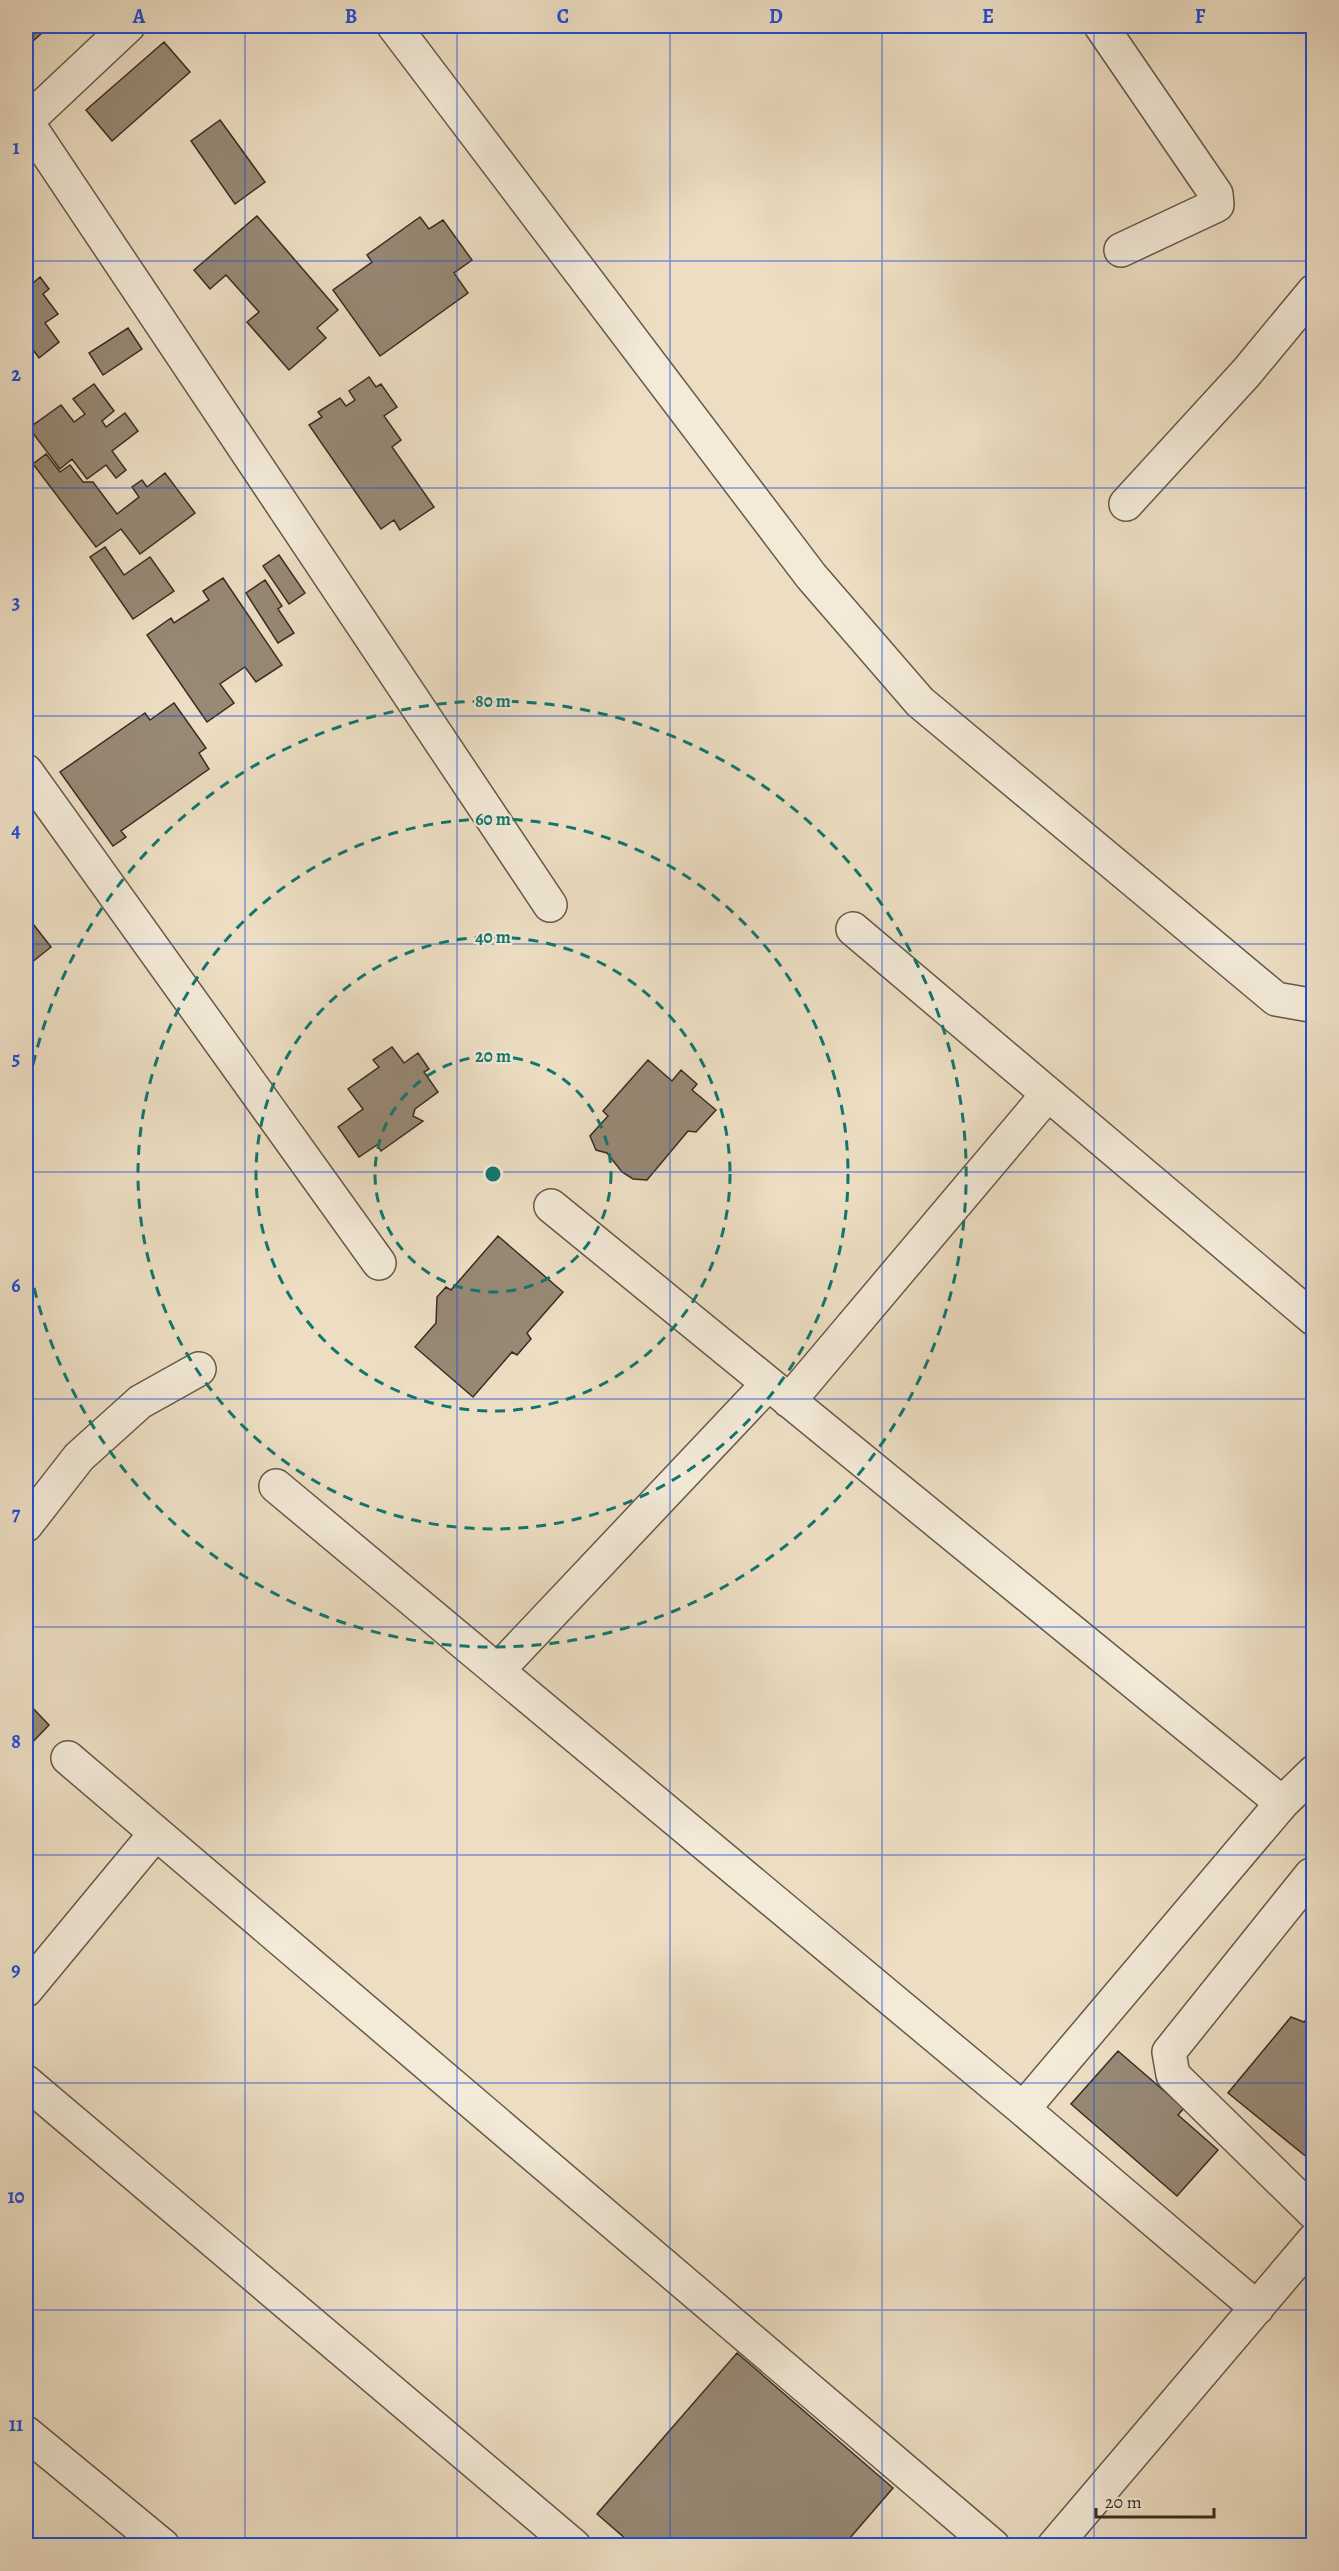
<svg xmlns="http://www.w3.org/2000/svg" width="1339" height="2571" viewBox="0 0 1339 2571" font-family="Alegreya,serif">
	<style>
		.building { fill: #978976; stroke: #392d22; stroke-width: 1.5 }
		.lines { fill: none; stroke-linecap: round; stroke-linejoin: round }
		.minor-casing { stroke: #66594a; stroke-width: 36 }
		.minor { stroke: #f3ead8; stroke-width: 33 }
		.grid { fill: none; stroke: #1d4ed8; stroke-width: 1.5; stroke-opacity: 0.55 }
		.ring { fill: none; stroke: #0f766e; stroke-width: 3; stroke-dasharray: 10 8 }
		.centre { fill: #0f766e; stroke: #f3ead8; stroke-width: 3 }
		.ring-label { font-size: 18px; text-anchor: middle; font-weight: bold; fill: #0f766e; stroke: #f3ead8; stroke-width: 4.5; stroke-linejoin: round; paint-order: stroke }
		.neatline { fill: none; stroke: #1d4ed8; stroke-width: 2 }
		.grid-label { font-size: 20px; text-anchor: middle; font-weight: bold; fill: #1d4ed8 }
	</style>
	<rect width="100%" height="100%" fill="#eddec3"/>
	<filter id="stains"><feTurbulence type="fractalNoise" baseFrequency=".00333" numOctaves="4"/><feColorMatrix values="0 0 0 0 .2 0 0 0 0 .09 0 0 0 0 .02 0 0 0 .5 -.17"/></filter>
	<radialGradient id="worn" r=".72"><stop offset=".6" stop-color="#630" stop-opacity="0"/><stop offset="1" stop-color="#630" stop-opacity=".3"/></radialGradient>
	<path class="building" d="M 26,26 L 50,26 L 26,47 Z
		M 164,42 L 190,72 L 112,141 L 86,110 Z
		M 220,120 L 265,182 L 235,204 L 191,141 Z
		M 257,216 L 338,310 L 317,328 L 326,338 L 289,370 L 247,322 L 259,312 L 226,275 L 210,289 L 194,270 Z
		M 420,217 L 429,229 L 443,220 L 472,260 L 454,273 L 468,293 L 380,356 L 333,290 L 372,262 L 367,255 Z
		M 40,277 L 49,289 L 43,294 L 58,314 L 45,323 L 59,342 L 39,358 L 34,351 L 26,357 L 26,289 Z
		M 128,328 L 142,349 L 103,375 L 89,353 Z
		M 369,377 L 376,387 L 381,384 L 397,407 L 384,416 L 401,440 L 392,447 L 434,507 L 400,530 L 394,520 L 381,529 L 309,425 L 322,417 L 318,412 L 340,398 L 346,406 L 355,400 L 349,391 Z
		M 94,384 L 114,411 L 102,421 L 106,427 L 125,413 L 138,431 L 112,451 L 126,470 L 116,478 L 106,465 L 87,479 L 72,459 L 60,469 L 29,428 L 61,405 L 74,422 L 85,414 L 73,399 Z
		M 46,454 L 60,472 L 70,465 L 83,482 L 93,482 L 117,514 L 139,497 L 132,487 L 142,480 L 147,487 L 165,473 L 195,513 L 140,554 L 121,529 L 96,547 L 33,464 Z
		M 105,547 L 124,575 L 150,557 L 174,591 L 133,619 L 90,557 Z
		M 279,555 L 305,593 L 289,604 L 263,566 Z
		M 223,578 L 282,665 L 256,682 L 245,667 L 220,684 L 234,703 L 207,722 L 147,635 L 171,618 L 174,623 L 209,600 L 203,591 Z
		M 265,580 L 282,606 L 278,609 L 294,633 L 278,643 L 246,593 Z
		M 174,703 L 206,748 L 199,753 L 209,769 L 121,831 L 126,837 L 113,846 L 60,772 L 145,713 L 150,720 Z
		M 26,915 L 51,947 L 26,967 Z
		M 392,1047 L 404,1063 L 418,1053 L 429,1069 L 424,1072 L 438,1092 L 415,1109 L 413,1116 L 423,1121 L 381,1151 L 377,1145 L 359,1157 L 338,1127 L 363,1109 L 348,1089 L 379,1067 L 373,1060 Z
		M 648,1060 L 672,1081 L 681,1070 L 697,1084 L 692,1090 L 716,1110 L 696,1132 L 688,1131 L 647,1180 L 633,1179 L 622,1172 L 607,1153 L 596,1150 L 590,1136 L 608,1116 L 603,1111 Z
		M 498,1236 L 563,1292 L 527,1333 L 531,1339 L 517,1355 L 512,1352 L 473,1397 L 415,1347 L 436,1323 L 437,1297 L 446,1287 L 451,1290 Z
		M 26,1701 L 49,1725 L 26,1749 Z
		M 1314,2011 L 1314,2163 L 1228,2093 L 1291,2017 L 1304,2022 Z
		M 1118,2051 L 1184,2108 L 1178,2115 L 1218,2150 L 1177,2196 L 1071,2104 Z
		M 737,2353 L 893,2488 L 843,2546 L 634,2546 L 597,2514 Z"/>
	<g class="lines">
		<defs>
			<path id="minor" d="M 394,26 L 811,576 L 920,702 L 1276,999 L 1310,1005 L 1314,1002
				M 1101,26 L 1216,194 L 1217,205 L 1121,250
				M 26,121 L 550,905
				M 26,122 L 128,26
				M 1126,504 L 1246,373 L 1314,291
				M 26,771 L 379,1263
				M 853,929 L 1314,1319
				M 551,1206 L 1282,1803
				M 789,1401 L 1048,1094
				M 276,1486 L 1023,2109 L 1257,2308
				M 26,1525 L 79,1457 L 140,1402 L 199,1369
				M 498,1670 L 768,1384
				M 68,1758 L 993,2546
				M 1311,1875 L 1169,2052 L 1173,2075 L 1314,2213
				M 26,1990 L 156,1833
				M 26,2082 L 574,2546
				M 1023,2109 L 1282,1803 L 1314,1772
				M 26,2433 L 163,2546
				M 1054,2546 L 1314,2240"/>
		</defs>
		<use href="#minor" class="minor-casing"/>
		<use href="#minor" class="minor"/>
	</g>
	<path class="grid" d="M 245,26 L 245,2546M 457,26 L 457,2546M 670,26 L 670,2546M 882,26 L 882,2546M 1094,26 L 1094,2546M 26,261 L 1314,261M 26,488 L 1314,488M 26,716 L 1314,716M 26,944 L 1314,944M 26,1172 L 1314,1172M 26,1399 L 1314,1399M 26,1627 L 1314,1627M 26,1855 L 1314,1855M 26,2083 L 1314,2083M 26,2310 L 1314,2310"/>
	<g class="ring">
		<circle cx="493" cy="1174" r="118"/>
		<circle cx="493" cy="1174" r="237"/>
		<circle cx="493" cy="1174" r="355"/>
		<path d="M26 1100A473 473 0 1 1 26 1248"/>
	</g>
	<circle cx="493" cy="1174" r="9" class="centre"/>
	<g class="ring-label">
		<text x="493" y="707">80 m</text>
		<text x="493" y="825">60 m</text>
		<text x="493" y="943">40 m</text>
		<text x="493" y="1062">20 m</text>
	</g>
	<rect width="1339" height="2571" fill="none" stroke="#eddec3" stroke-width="66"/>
	<path d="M1096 2508v9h118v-9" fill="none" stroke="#392d22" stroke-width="3"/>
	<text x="1105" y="2508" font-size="18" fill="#392d22" stroke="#f3ead8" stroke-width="4.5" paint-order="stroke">20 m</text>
	<rect x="33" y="33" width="1273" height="2505" class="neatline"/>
	<g class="grid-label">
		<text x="139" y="23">A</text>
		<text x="351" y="23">B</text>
		<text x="563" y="23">C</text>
		<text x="776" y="23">D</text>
		<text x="988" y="23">E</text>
		<text x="1200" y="23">F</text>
		<text x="16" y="154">1</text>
		<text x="16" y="381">2</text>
		<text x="16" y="609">3</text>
		<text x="16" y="837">4</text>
		<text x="16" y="1065">5</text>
		<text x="16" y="1292">6</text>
		<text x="16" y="1520">7</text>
		<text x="16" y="1748">8</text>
		<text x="16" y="1976">9</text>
		<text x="16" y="2203">10</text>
		<text x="16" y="2431">11</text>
	</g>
	<rect width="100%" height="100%" filter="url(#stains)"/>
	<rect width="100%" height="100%" fill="url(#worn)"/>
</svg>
